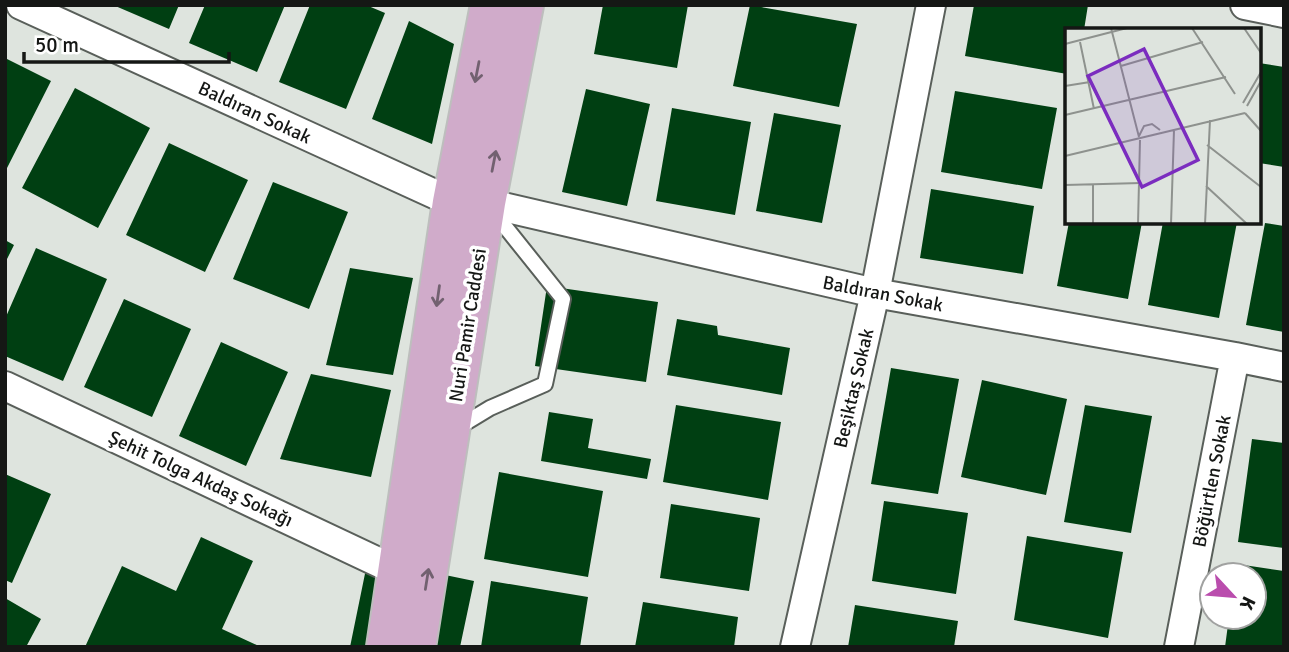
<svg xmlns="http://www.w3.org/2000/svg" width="1289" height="652" viewBox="0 0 1289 652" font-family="Signika,sans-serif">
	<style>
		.building { fill: #003f12 }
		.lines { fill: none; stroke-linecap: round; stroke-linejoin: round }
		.service-casing { stroke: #595f5a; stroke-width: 18 }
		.minor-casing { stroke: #595f5a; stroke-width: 32 }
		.primary-casing { stroke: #bdbebd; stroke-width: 42 }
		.service { stroke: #fff; stroke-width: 14 }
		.minor { stroke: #fff; stroke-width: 28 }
		.primary { stroke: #d0abca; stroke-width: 38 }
		.oneway { stroke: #726170 }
		.labels { text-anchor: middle; stroke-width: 7; stroke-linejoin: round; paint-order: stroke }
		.street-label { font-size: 19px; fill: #151715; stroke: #fff }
		.inset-road { fill: none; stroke: #8e928e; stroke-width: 2 }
		.view { fill: #7b2cbf; fill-opacity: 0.15; stroke: #7b2cbf; stroke-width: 3.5 }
		.inset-edge { fill: none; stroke: #151715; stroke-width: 3.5 }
	</style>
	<rect width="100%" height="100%" fill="#dee4de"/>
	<path class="building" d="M 113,5 L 179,5 L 169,29 Z
		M 205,5 L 285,5 L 257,72 L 189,43 Z
		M 310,5 L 366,5 L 385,13 L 346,109 L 279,82 Z
		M 603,5 L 688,5 L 677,68 L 594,54 Z
		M 750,5 L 857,24 L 839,107 L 733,86 Z
		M 974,5 L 1088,5 L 1084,30 L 1067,30 L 1067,74 L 965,56 Z
		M 409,21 L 454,44 L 432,144 L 372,119 Z
		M 5,58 L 51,81 L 5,172 Z
		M 1259,63 L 1284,67 L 1284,167 L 1259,163 Z
		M 75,88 L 150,128 L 98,228 L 22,188 Z
		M 586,89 L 650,104 L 627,206 L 562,192 Z
		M 955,91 L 1057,108 L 1042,189 L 941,172 Z
		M 672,108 L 751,122 L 735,215 L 656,201 Z
		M 774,113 L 841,125 L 822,223 L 756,211 Z
		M 169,143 L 248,180 L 205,272 L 126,235 Z
		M 273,182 L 348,212 L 309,309 L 233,279 Z
		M 931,189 L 1034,206 L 1023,274 L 920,258 Z
		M 1069,222 L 1142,222 L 1128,299 L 1057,286 Z
		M 1163,222 L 1237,222 L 1219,318 L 1148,305 Z
		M 1265,223 L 1284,226 L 1284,332 L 1246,325 Z
		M 5,240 L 14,245 L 5,263 Z
		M 36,248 L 107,279 L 63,381 L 5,356 L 5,319 Z
		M 350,268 L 413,278 L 393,375 L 326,365 Z
		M 547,286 L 658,302 L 646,382 L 535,366 Z
		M 124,299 L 191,329 L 152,417 L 84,387 Z
		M 677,319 L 717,326 L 718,335 L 790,348 L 782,395 L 667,375 Z
		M 221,342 L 288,372 L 246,466 L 179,436 Z
		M 891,368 L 959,379 L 938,494 L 871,484 Z
		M 311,374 L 391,390 L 371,477 L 280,459 Z
		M 982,380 L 1067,399 L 1046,495 L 961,477 Z
		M 676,405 L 781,422 L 768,500 L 663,482 Z
		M 1085,405 L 1152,416 L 1131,533 L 1064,522 Z
		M 549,412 L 593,419 L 588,448 L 651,459 L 647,479 L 541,461 Z
		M 1252,439 L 1284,443 L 1284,548 L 1238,542 Z
		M 499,472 L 603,491 L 588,577 L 484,559 Z
		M 5,474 L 51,494 L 12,583 L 5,580 Z
		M 884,501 L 968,513 L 956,594 L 872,581 Z
		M 671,504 L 760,518 L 749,591 L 660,578 Z
		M 1027,536 L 1123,552 L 1108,638 L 1014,620 Z
		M 201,537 L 253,561 L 222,629 L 261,647 L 85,647 L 122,566 L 176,591 Z
		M 368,559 L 474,581 L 460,647 L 350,647 Z
		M 1237,564 L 1284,571 L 1284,647 L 1225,647 L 1229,617 L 1254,617 L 1254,575 L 1235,575 Z
		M 491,581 L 588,597 L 580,647 L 481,647 Z
		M 5,598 L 41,619 L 26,647 L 5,647 Z
		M 643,602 L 738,617 L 734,647 L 635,647 Z
		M 855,605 L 958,621 L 954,647 L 848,647 Z"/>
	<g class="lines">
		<defs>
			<path id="service" d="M 457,428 L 490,408 L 545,384 L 563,299 L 491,209"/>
			<path id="minor" d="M 21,5 L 452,202
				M 1245,5 L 1284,13
				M 486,203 L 875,293 L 1235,357 L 1284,367
				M 5,386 L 397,571
				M 795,647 L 875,293 L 931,5
				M 1179,647 L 1235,357"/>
			<path id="primary" d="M 386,647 L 452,202 L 490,5
				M 416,647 L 486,203 L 524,5"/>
		</defs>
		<use href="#service" class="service-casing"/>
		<use href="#minor" class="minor-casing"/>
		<use href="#primary" class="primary-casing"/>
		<use href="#service" class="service"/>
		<use href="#minor" class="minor"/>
		<use href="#primary" class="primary"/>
	</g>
	<defs><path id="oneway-shaft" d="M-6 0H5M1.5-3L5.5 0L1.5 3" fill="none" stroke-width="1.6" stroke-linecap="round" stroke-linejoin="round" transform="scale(1.75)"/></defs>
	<g class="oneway">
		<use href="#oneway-shaft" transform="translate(477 72) rotate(101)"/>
		<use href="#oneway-shaft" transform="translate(494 161) rotate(-79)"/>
		<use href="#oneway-shaft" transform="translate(438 296) rotate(98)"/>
		<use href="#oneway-shaft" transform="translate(427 579) rotate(-81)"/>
	</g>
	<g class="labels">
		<g class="street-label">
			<text transform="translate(255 112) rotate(25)" y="7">Baldıran Sokak</text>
			<text transform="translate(883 293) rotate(11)" y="7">Baldıran Sokak</text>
			<text transform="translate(467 325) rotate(-81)" y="7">Nuri Pamir Caddesi</text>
			<text transform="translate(853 388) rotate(-77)" y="7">Beşiktaş Sokak</text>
			<text transform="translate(201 478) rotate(25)" y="7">Şehit Tolga Akdaş Sokağı</text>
			<text transform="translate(1211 481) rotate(-79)" y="7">Böğürtlen Sokak</text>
		</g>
	</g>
	<g transform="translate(1065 28)">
		<rect width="196" height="196" fill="#dee4de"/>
		<path class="inset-road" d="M 46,0 L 74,109M 127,0 L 170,66M 179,0 L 196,25M 15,14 L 29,81M 0,16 L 62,0M 56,38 L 138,14M 0,58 L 25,54M 178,75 L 196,44M 182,78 L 196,53M 180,85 L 196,103M 0,87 L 161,49M 74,108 L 79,98 L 87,96 L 95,102M 142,117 L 196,159M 0,128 L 180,85M 0,157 L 76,155M 28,157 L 28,196M 141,158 L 182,196M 73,196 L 75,112M 106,196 L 109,102M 140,196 L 145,92"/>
		<path class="view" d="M 79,21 L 133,132 L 77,159 L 23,48 Z"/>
		<rect width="196" height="196" class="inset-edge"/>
	</g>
	<rect width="1289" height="652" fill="none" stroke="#151715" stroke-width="14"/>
	<g transform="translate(1233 596) rotate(116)"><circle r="33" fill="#ffffff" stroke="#a1a2a1" stroke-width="2"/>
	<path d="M0-5L12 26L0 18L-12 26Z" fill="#ba4dad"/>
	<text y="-10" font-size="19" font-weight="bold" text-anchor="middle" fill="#151715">K</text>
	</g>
	<path d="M24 52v10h205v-10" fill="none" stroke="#151715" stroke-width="3.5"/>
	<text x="35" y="52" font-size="21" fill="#151715" stroke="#ffffff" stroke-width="5" paint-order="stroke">50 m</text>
</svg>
